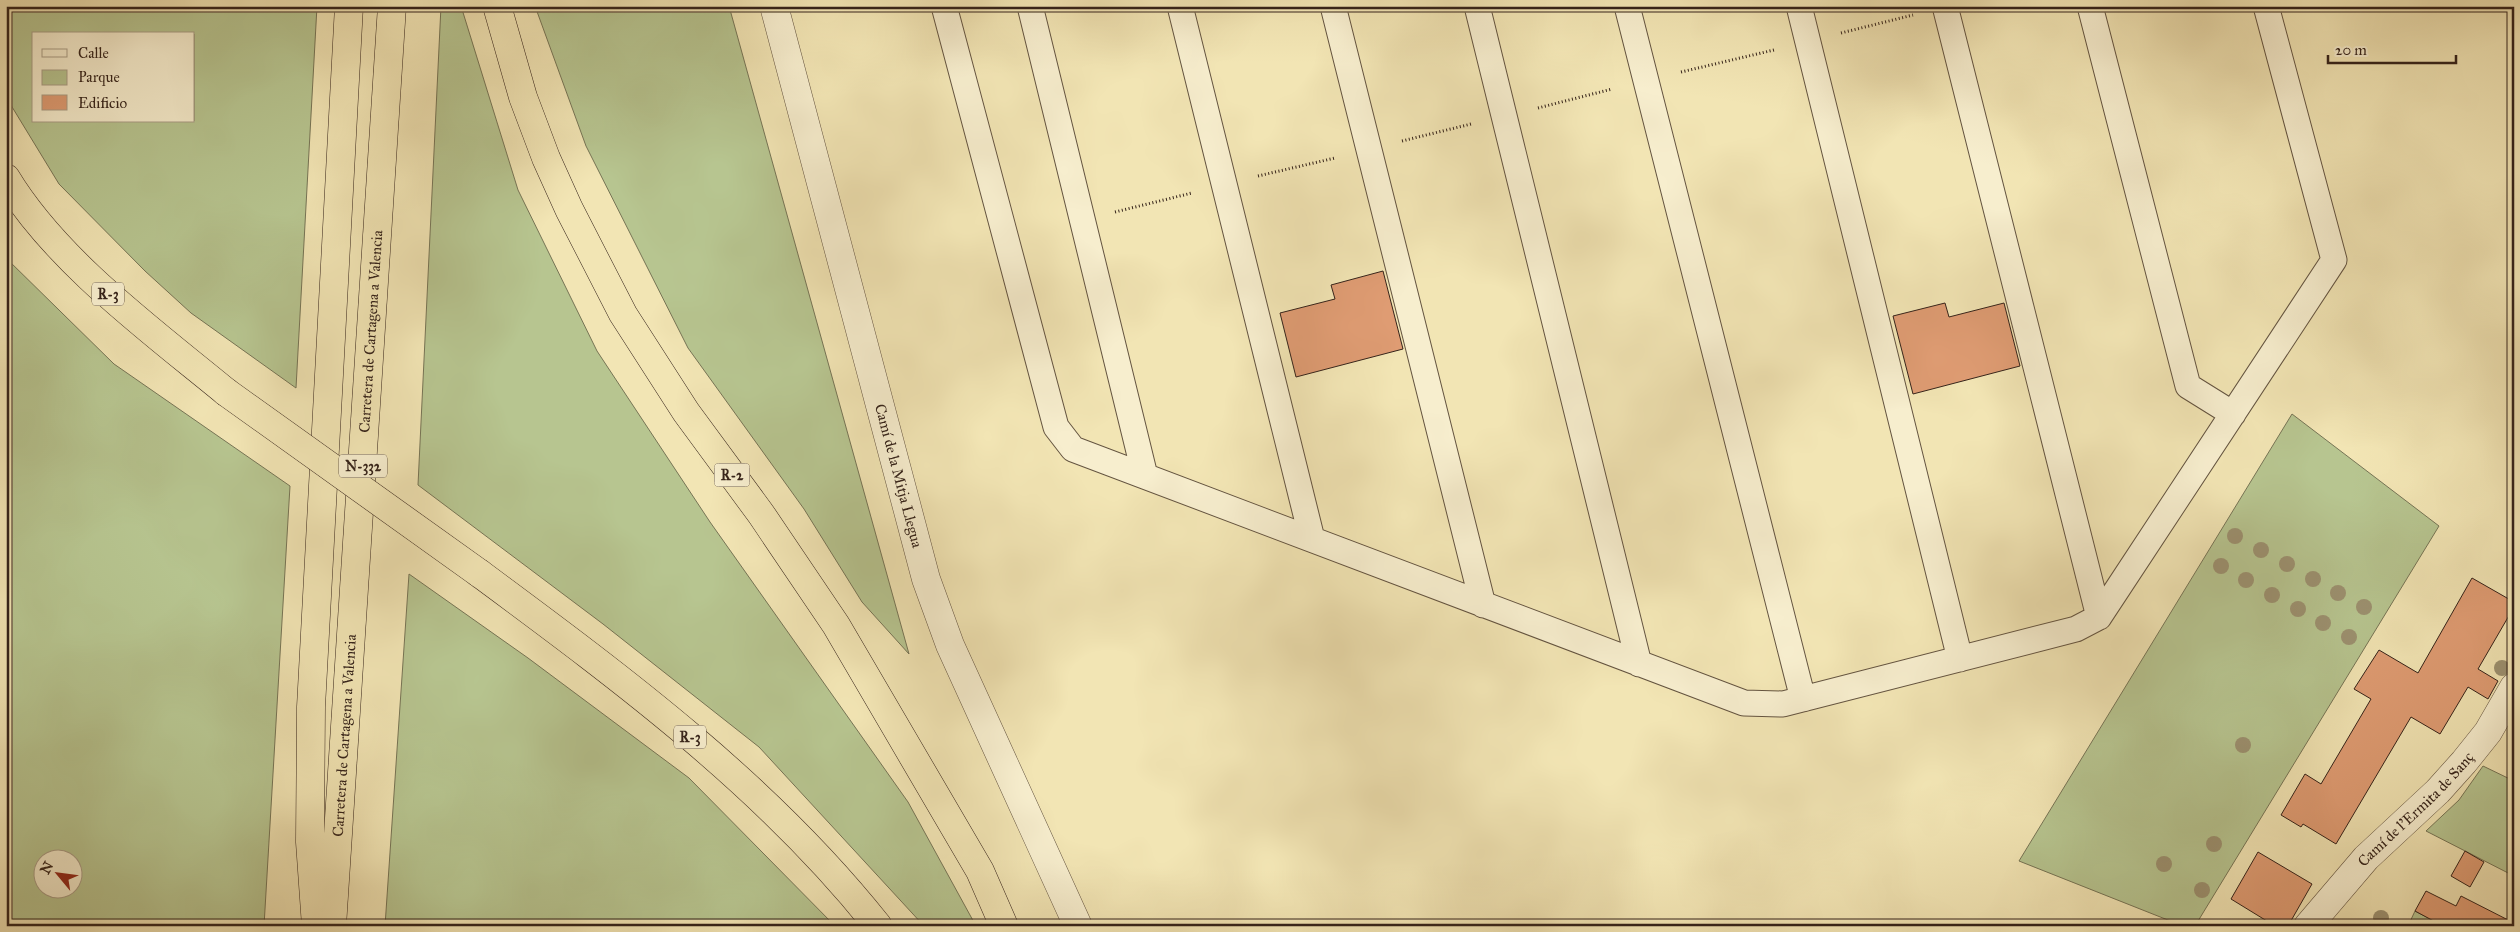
<svg xmlns="http://www.w3.org/2000/svg" width="2520" height="932" viewBox="0 0 2520 932" font-family="'IM FELL Great Primer',serif">
	<style>
		.green { fill: #b7c590; stroke: #767455; fill-rule: evenodd }
		.building { fill: #df9c73; stroke: #35231a }
		.lines { fill: none; stroke-linecap: round; stroke-linejoin: round }
		.service-casing { stroke: #645440; stroke-width: 27 }
		.minor-casing { stroke: #645440; stroke-width: 29 }
		.tertiary-casing { stroke: #645440; stroke-width: 29 }
		.trunk-casing { stroke: #35231a; stroke-width: 29 }
		.path { stroke: #35231a; stroke-width: 3; stroke-dasharray: 1 2.5; stroke-linecap: butt }
		.service { stroke: #f7eece; stroke-width: 25 }
		.minor { stroke: #f7eece; stroke-width: 28 }
		.tertiary { stroke: #f7eece; stroke-width: 28 }
		.trunk { stroke: #f2e5b4; stroke-width: 28 }
		.trunk-bridge-casing { stroke: #35231a; stroke-width: 29; stroke-linecap: butt }
		.trunk-bridge { stroke: #f2e5b4; stroke-width: 28 }
		.tree { fill: #9c9170 }
		.labels { text-anchor: middle; stroke-width: 4; stroke-linejoin: round; paint-order: stroke }
		.shield { fill: #f7eece; stroke: #6f6050; stroke-width: 1 }
		.shield-label { font-size: 14px; font-weight: bold; fill: #35231a }
		.street-label { font-size: 15px; fill: #35231a; stroke: #f7eece }
	</style>
	<rect width="100%" height="100%" fill="#f2e5b4"/>
	<filter id="stains"><feTurbulence type="fractalNoise" baseFrequency=".004" numOctaves="4"/><feColorMatrix values="0 0 0 0 .2 0 0 0 0 .09 0 0 0 0 .02 0 0 0 .5 -.17"/></filter>
	<radialGradient id="worn" r=".72"><stop offset=".6" stop-color="#630" stop-opacity="0"/><stop offset="1" stop-color="#630" stop-opacity=".3"/></radialGradient>
	<path class="green" d="M 6,6 L 317,6 L 296,388 L 191,313 L 145,271 L 59,184 L 6,97 ZM 34,34 L 194,34 L 194,121 L 34,121 Z
		M 441,6 L 461,6 L 518,190 L 597,351 L 710,522 L 908,802 L 976,926 L 924,926 L 759,747 L 603,624 L 418,485 Z
		M 535,6 L 729,6 L 909,654 L 862,602 L 804,509 L 688,348 L 586,146 Z
		M 6,258 L 114,364 L 290,486 L 264,926 L 6,926 ZM 42,860 L 72,860 L 72,890 L 42,890 Z
		M 2292,414 L 2439,526 L 2195,926 L 2183,926 L 2019,861 Z
		M 409,574 L 528,658 L 689,778 L 835,926 L 385,926 Z
		M 2483,766 L 2514,781 L 2514,876 L 2426,831 L 2459,800 Z
		M 2415,911 L 2443,926 L 2408,926 Z"/>
	<path class="building" d="M 1383,271 L 1403,349 L 1296,377 L 1280,313 L 1335,299 L 1331,285 Z
		M 1945,303 L 1949,317 L 2004,303 L 2020,366 L 1913,394 L 1893,316 Z
		M 2472,578 L 2514,602 L 2514,607 L 2478,669 L 2498,681 L 2488,699 L 2468,687 L 2440,734 L 2411,717 L 2336,844 L 2303,824 L 2301,827 L 2281,815 L 2305,774 L 2321,784 L 2371,699 L 2354,689 L 2379,650 L 2418,673 Z
		M 2465,851 L 2484,862 L 2470,887 L 2451,876 Z
		M 2258,852 L 2312,884 L 2288,926 L 2275,926 L 2231,899 Z
		M 2426,891 L 2456,906 L 2461,896 L 2514,923 L 2514,926 L 2443,926 L 2415,911 Z"/>
	<g class="lines">
		<defs>
			<path id="service" d="M 944,6 L 1056,427 L 1073,449 L 1744,703 L 1783,704 L 2076,629 L 2099,617 L 2334,260 L 2266,6
				M 1030,6 L 1145,476
				M 1180,6 L 1312,539
				M 1333,6 L 1483,605
				M 1477,6 L 1639,664
				M 1627,6 L 1803,699
				M 1799,6 L 1960,659
				M 1945,6 L 2099,617
				M 2090,6 L 2188,386 L 2233,414"/>
			<g id="minor">
				<path id="s1" d="M 2308,926 L 2366,858 L 2438,791 L 2464,762 L 2488,732 L 2514,687"/>
			</g>
			<g id="tertiary">
				<path id="s2" d="M 774,6 L 926,579 L 950,645 L 1078,926"/>
			</g>
			<g id="trunk">
				<path d="M 497,6 L 523,97 L 546,158 L 569,209 L 623,314 L 686,412 L 761,514 L 836,625 L 980,871 L 1004,926"/>
				<path d="M 6,178 C 56,261 152,331 226,392"/>
				<path d="M 479,573 C 622,679 767,786 878,926"/>
				<path d="M 316,926 L 310,842 L 311,707 L 349,6"/>
				<path id="s3" d="M 332,926 L 392,6"/>
			</g>
		</defs>
		<use href="#service" class="service-casing"/>
		<use href="#minor" class="minor-casing"/>
		<use href="#tertiary" class="tertiary-casing"/>
		<use href="#trunk" class="trunk-casing"/>
		<path class="path" d="M 1841,33 L 1913,15
			M 1681,72 L 1774,50
			M 1538,108 L 1612,89
			M 1402,141 L 1471,124
			M 1258,176 L 1335,158
			M 1115,212 L 1192,193"/>
		<use href="#service" class="service"/>
		<use href="#minor" class="minor"/>
		<use href="#tertiary" class="tertiary"/>
		<use href="#trunk" class="trunk"/>
		<defs>
			<path id="trunk-bridge" d="M 226,392 L 479,573"/>
		</defs>
		<use href="#trunk-bridge" class="trunk-bridge-casing"/>
		<use href="#trunk-bridge" class="trunk-bridge"/>
	</g>
	<g class="tree">
		<circle cx="2235" cy="536" r="8"/>
		<circle cx="2261" cy="550" r="8"/>
		<circle cx="2287" cy="564" r="8"/>
		<circle cx="2221" cy="566" r="8"/>
		<circle cx="2313" cy="579" r="8"/>
		<circle cx="2246" cy="580" r="8"/>
		<circle cx="2338" cy="593" r="8"/>
		<circle cx="2272" cy="595" r="8"/>
		<circle cx="2364" cy="607" r="8"/>
		<circle cx="2298" cy="609" r="8"/>
		<circle cx="2323" cy="623" r="8"/>
		<circle cx="2349" cy="637" r="8"/>
		<circle cx="2502" cy="668" r="8"/>
		<circle cx="2243" cy="745" r="8"/>
		<circle cx="2214" cy="844" r="8"/>
		<circle cx="2164" cy="864" r="8"/>
		<circle cx="2202" cy="890" r="8"/>
		<circle cx="2381" cy="918" r="8"/>
	</g>
	<g class="labels">
		<g class="shield">
			<rect x="92" y="282.5" width="32" height="23" rx="4"/>
			<rect x="339" y="454.5" width="48" height="23" rx="4"/>
			<rect x="714.5" y="463.5" width="35" height="23" rx="4"/>
			<rect x="674" y="725.5" width="32" height="23" rx="4"/>
		</g>
		<g class="shield-label">
			<text x="108" y="299">R-3</text>
			<text x="363" y="471">N-332</text>
			<text x="732" y="480">R-2</text>
			<text x="690" y="742">R-3</text>
		</g>
		<g class="street-label">
			<text dy="5" stroke="none"><textPath href="#s3" startOffset="596">Carretera de Cartagena a Valencia</textPath></text>
			<text dy="5" stroke="none"><textPath href="#s2" startOffset="486">Camí de la Mitja Llegua</textPath></text>
			<text dy="5" stroke="none"><textPath href="#s3" startOffset="191">Carretera de Cartagena a Valencia</textPath></text>
			<text dy="5" stroke="none"><textPath href="#s1" startOffset="159">Camí de l'Ermita de Sanç</textPath></text>
		</g>
	</g>
	<rect width="2520" height="932" fill="none" stroke="#f2e5b4" stroke-width="25"/>
	<rect x="8" y="8" width="2505" height="917" fill="none" stroke="#35231a" stroke-width="2.5"/>
	<rect x="12" y="12" width="2495" height="907" fill="none" stroke="#35231a"/>
	<rect x="32" y="32" width="162" height="90" fill="#f7eece" stroke="#a99d86"/>
	<rect x="42" y="49" width="25" height="8" fill="#f7eece" stroke="#a99d86"/>
	<text x="78" y="58" font-size="15" fill="#35231a">Calle</text>
	<rect x="42" y="70" width="25" height="15" fill="#b7c590" stroke="#a99d86"/>
	<text x="78" y="82" font-size="15" fill="#35231a">Parque</text>
	<rect x="42" y="95" width="25" height="15" fill="#df9c73" stroke="#a99d86"/>
	<text x="78" y="108" font-size="15" fill="#35231a">Edificio</text>
	<g transform="translate(58 874) rotate(299)"><circle r="24" fill="#f7eece" stroke="#a99d86"/>
	<path d="M0-4L9 19L0 12L-9 19Z" fill="#8f2418"/>
	<text y="-8" font-size="14" font-weight="bold" text-anchor="middle" fill="#35231a">N</text>
	</g>
	<path d="M2328 55v8h128v-8" fill="none" stroke="#35231a" stroke-width="2.5"/>
	<text x="2335" y="55" font-size="15" fill="#35231a" stroke="#f7eece" stroke-width="4" paint-order="stroke">20 m</text>
	<rect width="100%" height="100%" filter="url(#stains)"/>
	<rect width="100%" height="100%" fill="url(#worn)"/>
</svg>
